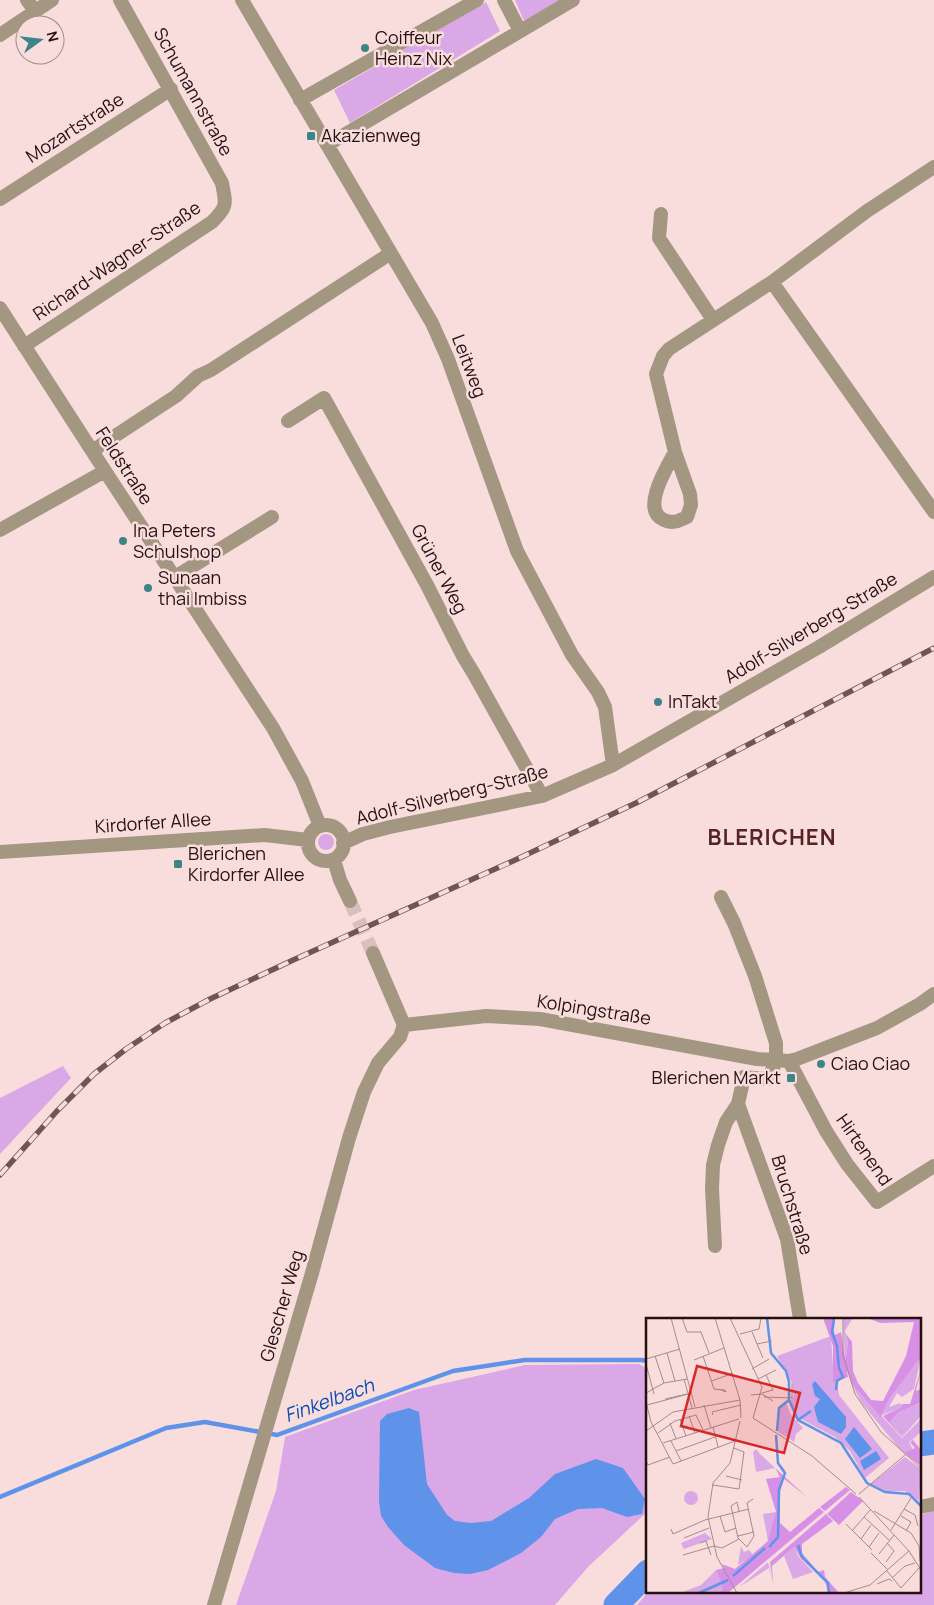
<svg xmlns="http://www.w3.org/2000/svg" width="934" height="1605" viewBox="0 0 934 1605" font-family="Manrope,sans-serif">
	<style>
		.green { fill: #daa8e6 }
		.water { fill: #5e93e9 }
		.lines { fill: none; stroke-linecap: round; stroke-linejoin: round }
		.stream { stroke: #5e93e9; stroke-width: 4.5 }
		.river { stroke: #5e93e9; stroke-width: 25 }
		.minor-tunnel { stroke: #d9bebe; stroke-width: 14; stroke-dasharray: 14 7; stroke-linecap: butt }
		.minor { stroke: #a49781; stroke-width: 14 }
		.tertiary { stroke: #a49781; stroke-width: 14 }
		.rail-casing { stroke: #6f5656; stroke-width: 5.5 }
		.rail { stroke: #f9dddd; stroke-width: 4; stroke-dasharray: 11; stroke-linecap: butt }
		.poi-dot { fill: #3c8488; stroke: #f9dddd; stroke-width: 2 }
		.labels { text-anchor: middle; stroke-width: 5; stroke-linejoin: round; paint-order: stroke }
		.poi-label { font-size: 18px; fill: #260f0f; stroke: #f9dddd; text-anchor: start }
		.street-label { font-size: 18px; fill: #260f0f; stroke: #f9dddd }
		.water-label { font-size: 19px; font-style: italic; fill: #094cb0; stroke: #f9dddd }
		.district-label { font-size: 22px; font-weight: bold; letter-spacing: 1px; fill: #572325; stroke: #f9dddd }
		.inset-river { fill: none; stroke: #5e93e9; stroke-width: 2.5 }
		.inset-road { fill: none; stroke: #a58b8b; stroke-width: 1 }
		.view { fill: #d62828; fill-opacity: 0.15; stroke: #d62828; stroke-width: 2.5 }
		.inset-edge { fill: none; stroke: #260f0f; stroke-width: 2.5 }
	</style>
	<rect width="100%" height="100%" fill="#f9dddd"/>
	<path class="green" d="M 515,0 L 561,0 L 524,21 Z
		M 486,2 L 500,31 L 350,123 L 334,90 Z
		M318 842a8 8 0 1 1 16 0a8 8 0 1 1-16 0Z
		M 63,1066 L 71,1078 L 0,1154 L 0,1098 Z
		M 639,1364 L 648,1369 L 648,1511 L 588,1567 L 555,1605 L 236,1605 L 276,1491 L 285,1437 L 414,1390 L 525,1365 Z
		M 934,1511 L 934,1605 L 637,1605 L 649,1591 L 920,1591 L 920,1515 Z"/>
	<path class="water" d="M 409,1408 L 419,1412 L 427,1484 L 447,1515 L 455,1521 L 471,1523 L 491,1521 L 529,1498 L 555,1474 L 596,1459 L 623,1468 L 645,1499 L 642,1514 L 627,1517 L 602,1508 L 578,1509 L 555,1519 L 541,1537 L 521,1553 L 488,1570 L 470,1574 L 454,1573 L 435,1568 L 404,1545 L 388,1527 L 381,1516 L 379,1501 L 380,1421 L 387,1414 Z"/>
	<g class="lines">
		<path class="stream" d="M 0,1497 L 166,1428 L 205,1422 L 277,1435 L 453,1371 L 525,1360 L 641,1360 L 648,1361"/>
		<path class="river" d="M 920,1444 L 934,1442
			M 616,1605 L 648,1572"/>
		<path class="minor-tunnel" d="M 350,901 L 373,953"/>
		<path class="minor" d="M 27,0 L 35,11
			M 242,0 L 432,323 L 448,359 L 517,551 L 572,655 L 598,692 L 605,707 L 613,765
			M 504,0 L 520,31
			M 0,35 L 52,0
			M 300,100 L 477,0
			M 327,145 L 573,0
			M 0,199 L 171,89
			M 661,214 L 659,238 L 713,320
			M 772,282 L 934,512
			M 0,308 L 105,471 L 273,728 L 302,781 L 320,826
			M 24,346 L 212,222 C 228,206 226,204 222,183 L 120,0
			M 288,421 L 324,398 L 427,585 L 463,656 L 474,674 L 542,796
			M 92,451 L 176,396 L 198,376 L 211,370 L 391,253
			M 675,452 C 667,467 640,510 664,520 C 672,524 679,521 687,517 L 691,505 L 690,494 L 675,452 L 656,374 L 663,356 L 669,349 L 772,282 L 867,211 L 934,167
			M 0,530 L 105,471
			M 175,577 L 272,517
			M308 843a18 18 0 1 1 36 0a18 18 0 1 1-36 0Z
			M 343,843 L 363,834 L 390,827 L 542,796 L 613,765 L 819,647 L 934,577
			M 0,852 L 265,835 L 308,840
			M 334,860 L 340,880 L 350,901
			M 373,953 L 404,1025
			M 789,1061 L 826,1131 L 847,1164 L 877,1202 L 934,1166
			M 738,1104 L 787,1239 L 800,1319
			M 715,1246 L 712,1189 L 713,1165 L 718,1145 L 726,1122 L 738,1104 L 744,1077 L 768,1079 L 776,1061 L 776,1043 L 755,976 L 734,923 L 721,897
			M 920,1507 L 934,1504"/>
		<path class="tertiary" d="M 214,1605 L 312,1273 L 349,1138 L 364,1092 L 378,1063 L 400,1037 L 404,1025 L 486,1016 L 540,1019 L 757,1059 L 789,1061 L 797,1059 L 877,1028 L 920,1004 L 934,994"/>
		<defs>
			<path id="rail" d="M 0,1175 L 57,1111 L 94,1074 L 126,1049 L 165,1023 L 210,999 L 291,961 L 513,861 L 636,803 L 934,648"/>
		</defs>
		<use href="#rail" class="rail-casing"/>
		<use href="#rail" class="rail"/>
	</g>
	<g class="poi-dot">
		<circle cx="365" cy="48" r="5"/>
		<rect x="306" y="131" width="10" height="10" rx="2.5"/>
		<circle cx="123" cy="541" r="5"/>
		<circle cx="148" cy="588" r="5"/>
		<circle cx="658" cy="702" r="5"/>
		<rect x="173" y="859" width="10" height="10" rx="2.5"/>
		<circle cx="821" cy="1064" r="5"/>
		<rect x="786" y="1073" width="10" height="10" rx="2.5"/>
	</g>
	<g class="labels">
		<g class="poi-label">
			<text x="375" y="44">Coiffeur<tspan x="375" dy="21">Heinz Nix</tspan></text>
			<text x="321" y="142">Akazienweg</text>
			<text x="133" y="537">Ina Peters<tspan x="133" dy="21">Schulshop</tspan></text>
			<text x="158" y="584">Sunaan<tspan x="158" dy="21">thai Imbiss</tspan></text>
			<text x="668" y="708">InTakt</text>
			<text x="188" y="860">Blerichen<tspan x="188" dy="21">Kirdorfer Allee</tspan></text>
			<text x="831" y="1070">Ciao Ciao</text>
			<text x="781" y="1084" text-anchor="end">Blerichen Markt</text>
		</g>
		<g class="street-label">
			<text transform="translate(193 92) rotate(61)" y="6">Schumannstraße</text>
			<text transform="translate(75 128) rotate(-33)" y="6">Mozartstraße</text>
			<text transform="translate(117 261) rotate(-34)" y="6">Richard-Wagner-Straße</text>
			<text transform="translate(469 366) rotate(69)" y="6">Leitweg</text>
			<text transform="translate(124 466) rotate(57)" y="6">Feldstraße</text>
			<text transform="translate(439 569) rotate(62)" y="6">Grüner Weg</text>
			<text transform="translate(811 628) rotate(-31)" y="6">Adolf-Silverberg-Straße</text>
			<text transform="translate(452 795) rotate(-14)" y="6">Adolf-Silverberg-Straße</text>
			<text transform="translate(153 823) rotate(-4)" y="6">Kirdorfer Allee</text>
			<text transform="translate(594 1010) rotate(9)" y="6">Kolpingstraße</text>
			<text transform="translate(864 1150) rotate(55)" y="6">Hirtenend</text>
			<text transform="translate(792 1205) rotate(73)" y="6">Bruchstraße</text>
			<text transform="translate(282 1306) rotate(-74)" y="6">Glescher Weg</text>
		</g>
		<g class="water-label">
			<text transform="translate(329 1400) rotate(-20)" y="7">Finkelbach</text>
		</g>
		<g class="district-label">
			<text x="772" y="845">BLERICHEN</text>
		</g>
	</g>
	<g transform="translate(646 1318)">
		<rect width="275" height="275" fill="#f9dddd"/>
		<path d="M 197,0 L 274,0 L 206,1 L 199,13 L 202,23 L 199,46 ZM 185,18 L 188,65 L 191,64 L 193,77 L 243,140 L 219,160 L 204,133 L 189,119 L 151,99 L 144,83 L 148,78 L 146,65 L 131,38 ZM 275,39 L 268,71 L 256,79 L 251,75 L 243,89 L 254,85 L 257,89 L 236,97 L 244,80 ZM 206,66 L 256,120 L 275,101 L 275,114 L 263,124 L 267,132 L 258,135 L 252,129 L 215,84 ZM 140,84 L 145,97 L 157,110 L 150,116 L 148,124 L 132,114 L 133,90 ZM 275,84 L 275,98 L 256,118 L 244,104 L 252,95 ZM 110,131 L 114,136 L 129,150 L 110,154 L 107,134 ZM 259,139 L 275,151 L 273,183 L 259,173 L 240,173 L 225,166 ZM38 180a7 7 0 1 1 14 0a7 7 0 1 1-14 0ZM 130,194 L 130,202 L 122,223 L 117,196 ZM 59,215 L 66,221 L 38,231 L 35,225 ZM 95,228 L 98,234 L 103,232 L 107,237 L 92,247 ZM 148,229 L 152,238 L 167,254 L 147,261 L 138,238 ZM 122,244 L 130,275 L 123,250 L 93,269 ZM 70,252 L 77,271 L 72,275 L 34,275 L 55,267 Z" fill="#daa8e6"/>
		<path d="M 177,0 L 189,0 L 188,13 L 189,17 L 195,14 L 202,59 L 187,65 L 187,28 ZM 275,0 L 275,39 L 244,80 L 235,99 L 206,66 L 199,46 L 202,24 L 200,16 L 206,24 L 207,53 L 212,65 L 225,82 L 237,83 L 260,38 L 268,4 L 234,5 L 224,1 ZM 275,51 L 270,73 L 275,71 L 275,84 L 252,95 L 244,104 L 256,118 L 275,98 L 256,119 L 237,98 L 256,89 L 256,86 L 264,86 ZM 275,115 L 267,122 L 275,132 L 275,148 L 258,135 L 269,130 L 264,124 ZM 129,150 L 162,180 L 137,160 L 134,173 L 134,205 L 144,214 L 173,190 L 178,194 L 82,275 L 72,275 L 77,271 L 70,252 L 78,250 L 76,246 L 89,251 L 122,223 L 130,194 L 120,161 L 134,159 ZM 200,169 L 204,172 L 179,193 L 174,189 ZM 205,174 L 217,183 L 193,207 L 181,196 ZM 180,196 L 187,203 L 156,226 L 156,235 L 172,254 L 178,252 L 179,259 L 193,275 L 182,275 L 179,263 L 154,239 L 148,229 L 126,248 L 127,265 L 124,244 Z" fill="#d691e7"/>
		<path d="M 169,63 L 200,99 L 200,109 L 195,116 L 172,104 L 168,89 L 174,81 L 169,78 L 166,66 ZM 208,109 L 226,131 L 214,140 L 199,121 ZM 230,133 L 235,141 L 218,152 L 214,143 Z" fill="#5e93e9"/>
		<path class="inset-river" d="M 121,0 L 125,35 L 140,53 L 143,64 L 143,82 L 152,102 L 195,125 L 221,165 L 239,174 L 263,176 L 275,188M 188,0 L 186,14 L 191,28 L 193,50 L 197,59 L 191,63 L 190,72M 152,102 L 165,93M 131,113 L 133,90 L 143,82M 152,227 L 156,239 L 182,265 L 183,275M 123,229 L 132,219 L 133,172 L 139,155 L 132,145 L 130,117M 87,258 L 119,230M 53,275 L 82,262"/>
		<path class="inset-road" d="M 25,0 L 49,89M 36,0 L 41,14 L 55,14 L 63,35M 69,0 L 94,82 L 95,100M 84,0 L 116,69 L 107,100M 197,0 L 197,37 L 209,76 L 235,114 L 275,150M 106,14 L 117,40M 94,16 L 113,11 L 115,0M 111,26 L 126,23M 21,35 L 29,63M 9,38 L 18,65M 57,38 L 68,71 L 79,72 L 80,74 L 75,72M 0,41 L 34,31M 48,42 L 78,30M 0,46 L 8,76M 106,51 L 123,41M 38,61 L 46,90M 112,61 L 130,52M 66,63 L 87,55M 0,75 L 18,65 L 41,61M 116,75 L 127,72 L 120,57M 105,77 L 116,76 L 127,83M 118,79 L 146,80 L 146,65M 19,81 L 41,76M 0,84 L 5,104 L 27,146 L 89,123M 1,87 L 46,75M 58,87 L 65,110M 67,97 L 66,94 L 95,87M 43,98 L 49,115M 107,100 L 166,138 L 210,176M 34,101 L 40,118M 24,105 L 30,121M 67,109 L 72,129M 0,113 L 27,94 L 94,82M 12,115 L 29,103 L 50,97 L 57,112M 25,123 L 35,143M 17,125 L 93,101M 30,133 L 69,119M 0,143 L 2,147 L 24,139M 80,158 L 96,162M 67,167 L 93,171 L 98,134 L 88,130M 213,176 L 259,137M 225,191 L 218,199 L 243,222M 258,191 L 269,197 L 272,208M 93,193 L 91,184 L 85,188 L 92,220 L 101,229 L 108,218 L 101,185 L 107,181M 228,193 L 265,215 L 273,228 L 274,243M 74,198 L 79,214 L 90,210M 255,198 L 265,204 L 260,213M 200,206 L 226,232M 25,211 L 27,216 L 59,202 L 103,191M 245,212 L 265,180M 206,213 L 218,199M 92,218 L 108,214M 38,220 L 63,210M 215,221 L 225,207M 54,225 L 60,223 L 65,237M 223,229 L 233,215M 263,233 L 275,252M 225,235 L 242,252M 233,236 L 248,217M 37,237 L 68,228 L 76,230 L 93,221M 240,244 L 248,233 L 241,225M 241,253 L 255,270 L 273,250M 246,260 L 259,248 L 269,245M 231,266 L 243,261 L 246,263M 91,275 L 71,239 L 62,199 L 67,165 L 84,145 L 94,103M 198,275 L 224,267 L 263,233 L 213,179"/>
		<path class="view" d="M 51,48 L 154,75 L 138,135 L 35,108 Z"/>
		<rect width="275" height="275" class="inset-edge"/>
	</g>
	<g transform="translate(40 40) rotate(75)"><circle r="24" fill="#f9dddd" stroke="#a58b8b"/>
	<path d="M0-4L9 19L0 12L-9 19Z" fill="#3c8488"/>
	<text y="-8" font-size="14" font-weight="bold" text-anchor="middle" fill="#260f0f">N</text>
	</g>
</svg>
